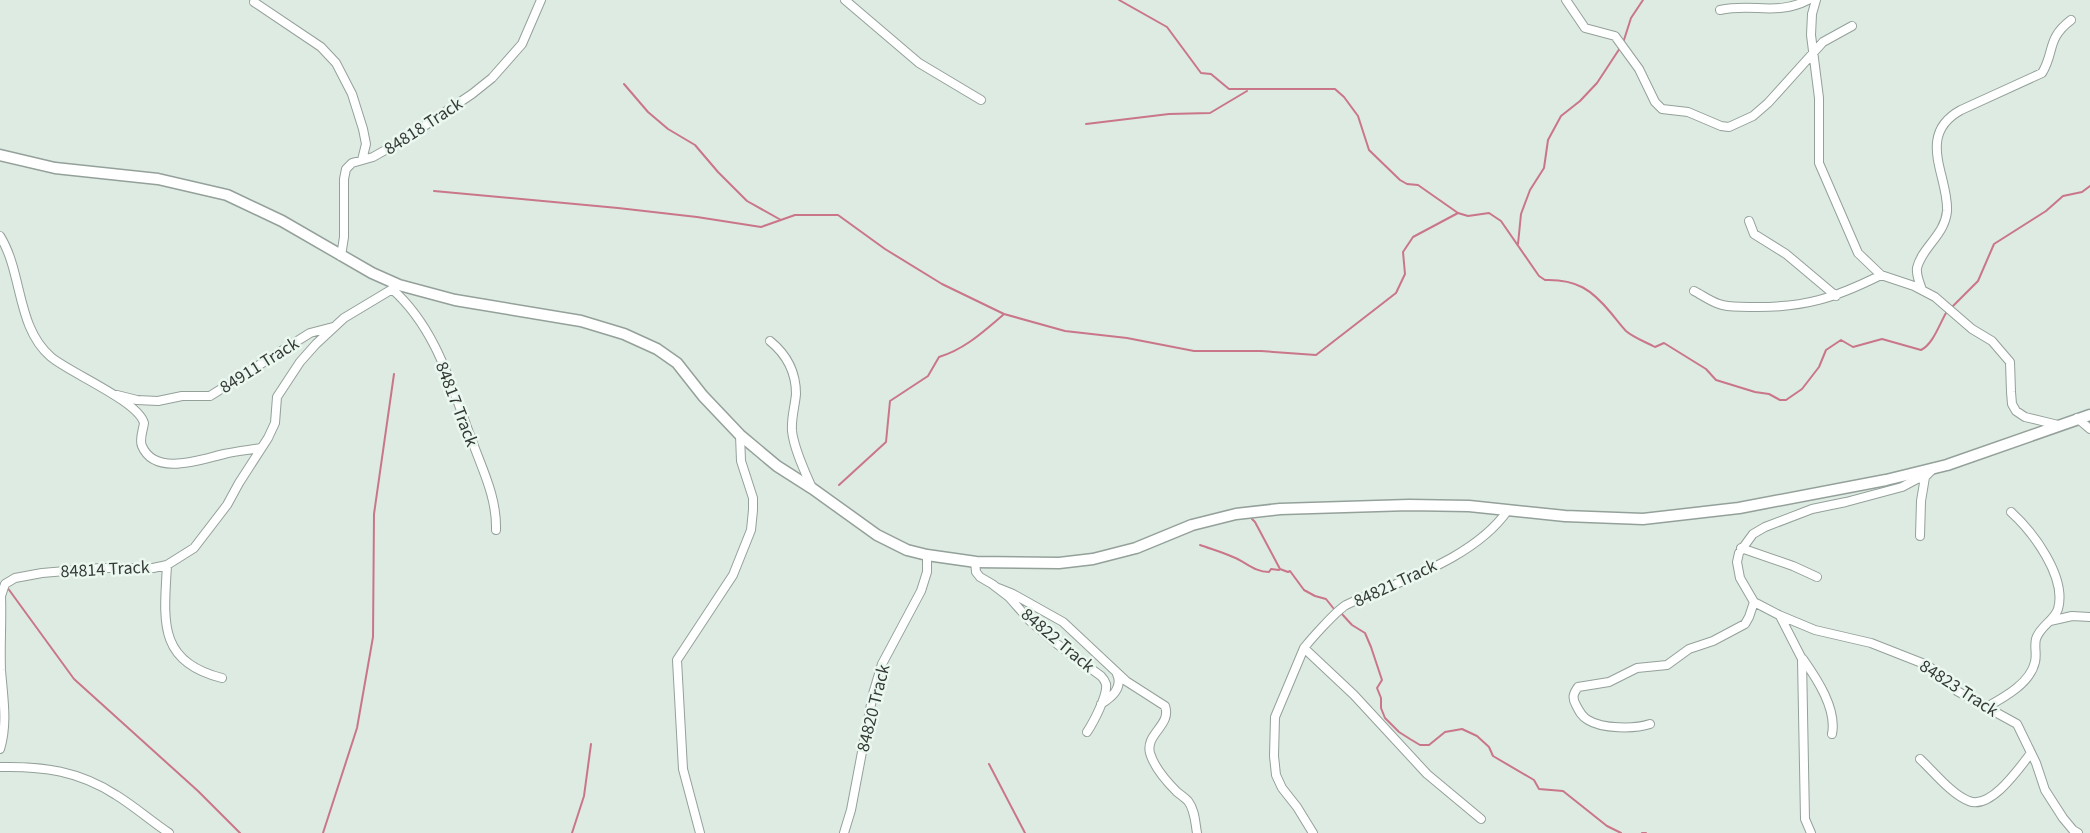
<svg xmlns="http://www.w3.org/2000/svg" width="2090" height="833" viewBox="0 0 2090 833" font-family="'Source Sans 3',sans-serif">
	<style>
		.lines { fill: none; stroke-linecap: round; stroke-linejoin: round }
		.stream { stroke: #ca7689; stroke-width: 2 }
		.minor-casing { stroke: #94a19a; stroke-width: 10 }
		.tertiary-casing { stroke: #94a19a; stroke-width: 13 }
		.minor { stroke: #fff; stroke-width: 8 }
		.tertiary { stroke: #fff; stroke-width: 10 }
		.labels { text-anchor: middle; stroke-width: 5; stroke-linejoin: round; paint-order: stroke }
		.street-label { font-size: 18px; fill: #353a37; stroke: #ebf8f0 }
	</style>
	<rect width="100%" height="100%" fill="#ddebe3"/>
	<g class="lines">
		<path class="stream" d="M 1119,0 L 1167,27 L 1201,73 L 1211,74 L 1229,89 L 1335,89 L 1344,97 L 1358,116 L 1369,150 L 1400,180 L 1407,184 L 1418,185 L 1458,213 L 1468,216 L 1489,213 L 1501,221 L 1539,276 L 1545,280 C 1577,279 1592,290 1611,313 C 1616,319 1621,326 1626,331 C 1634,338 1646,342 1655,347 L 1664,343 L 1706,369 L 1716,380 L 1755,392 L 1769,394 L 1780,400 L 1786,400 L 1802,389 L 1819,367 L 1826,350 L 1841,340 L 1853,347 L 1882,339 L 1921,350 C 1933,344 1939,325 1946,313
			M 1623,43 L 1631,18 L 1643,0
			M 624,84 L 648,112 L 668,129 L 695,145 L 718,172 L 747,201 L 781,220
			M 1086,124 L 1169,114 L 1210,113 L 1247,91
			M 434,191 L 618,208 L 697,217 L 761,227 L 795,215 L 838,215 L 885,249 L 942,284 L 1004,314 L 1065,331 L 1127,338 L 1194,351 L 1261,351 L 1316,355 L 1396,293 L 1405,274 L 1403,252 L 1413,237 L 1458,213
			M 1518,244 L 1521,214 L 1530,190 L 1544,168 L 1548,140 L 1561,116 L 1580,101 L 1597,83 L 1620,48
			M 1951,308 L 1978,281 L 1994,244 L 2046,211 L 2063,196 L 2082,192 L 2090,186
			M 839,485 L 886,442 L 890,401 L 928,376 L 939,357 C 965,349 983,332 1003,315
			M 1252,519 L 1255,522 L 1280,569 L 1288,572 L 1290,571 L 1304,590 L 1315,596 L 1326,599 L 1334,609
			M 1200,545 C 1211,549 1222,552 1233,557 C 1246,562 1254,572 1269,572 L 1271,569 L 1279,570
			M 7,587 L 74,679 L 198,791 L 240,833
			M 1341,613 L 1352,625 L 1365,633 L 1371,647 L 1382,680 L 1377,688 L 1381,698 L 1381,708 L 1385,718 L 1399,732 L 1410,739 L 1420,745 L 1429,745 L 1445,732 L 1462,729 L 1477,736 L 1489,747 L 1493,756 L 1534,780 L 1539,789 L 1563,791 L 1607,826 L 1621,833
			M 989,764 L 1025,833
			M 323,833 L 357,728 L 373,637 L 374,514 L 394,374
			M 572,833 L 584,796 L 591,744
			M 1642,833 L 1646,833"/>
		<defs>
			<path id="minor" d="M 845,0 L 919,63 L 981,100
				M 1566,0 L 1585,28 L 1615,36 L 1639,69 L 1655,102 L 1662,109 L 1688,112 L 1721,126 L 1729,127 L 1753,116 L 1768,103 L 1823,42 L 1852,26
				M 1816,0 L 1812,14 L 1811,35 L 1819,98 L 1819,163 L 1858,253 L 1881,275 L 1914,286 L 1935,297 L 1972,329 L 1992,341 L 2010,362 L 2011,392 L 2012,404 L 2016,411 L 2025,417 L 2058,425
				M 254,2 L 321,47 L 336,63 L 352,94 L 363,129 L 366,144 L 362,160
				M 1720,10 C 1753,3 1777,16 1808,0
				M 1749,221 L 1754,234 L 1786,254 L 1836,296
				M 0,236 C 23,273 16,327 51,357 C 70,373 138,401 144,423 C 143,431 139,439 142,446 C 155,477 202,459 224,454 C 237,451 249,450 261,448
				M 341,256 L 344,237 L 344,179 L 346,169 L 352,163 L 373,157 L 405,139 L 472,94 L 492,78 L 522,44 L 541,0
				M 392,289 C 436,328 451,385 471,438 C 482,469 497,497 496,530
				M 1922,290 C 1920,283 1916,276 1917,268 C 1922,247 1945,235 1947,211 C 1949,177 1915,135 1961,110 L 2042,73 C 2055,52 2046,39 2071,20
				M 1694,291 C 1702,295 1710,301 1719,304 C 1729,308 1741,306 1751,307 C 1804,308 1835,298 1881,275
				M 770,341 C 786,354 796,372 796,394 C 795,406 791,418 792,431 C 794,449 805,472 812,488
				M 117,395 L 137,400 L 158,401 L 182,396 L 210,396 L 310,333 L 333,327
				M 2077,418 L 2090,429
				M 1934,468 L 1925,477 L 1917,479 L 1902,487 L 1846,502 L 1812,509 L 1765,527 L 1753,534 L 1739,553 L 1737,562 L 1740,578 L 1754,602 L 1779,615 L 1815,630 L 1871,643 L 1927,665 L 1944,678 L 1957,691 L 2017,724 L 2036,763 L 2045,790 L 2063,818 L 2073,830 L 2078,833
				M 1920,536 L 1921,501 L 1925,477
				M 1741,548 L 1793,566 L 1817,577
				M 975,561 L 976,572 L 980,577 L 992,584 L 1009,597 L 1030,621 L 1057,644 L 1101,676 C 1103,678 1105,681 1106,684 C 1108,695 1093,723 1087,732
				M 167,565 C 164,620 157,662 222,678
				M 998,588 L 1013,594 L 1063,622 L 1126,681 L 1165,706 C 1172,725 1145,734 1150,753 C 1154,767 1167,782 1177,792 C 1181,795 1185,798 1188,801 C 1195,810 1195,822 1197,833
				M 1780,616 L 1802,659 L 1805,819 L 1811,833
				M 2050,621 L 2072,616 L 2090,617
				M 1304,648 L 1354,695 L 1427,774 L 1481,819
				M 1803,659 C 1817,679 1837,709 1832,734
				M 1101,704 C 1112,697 1123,688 1117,674
				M 1985,708 C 2003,698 2030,684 2035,662 C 2037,654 2034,646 2036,639 C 2040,626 2054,621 2058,609 C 2067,577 2033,532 2011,512
				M 1650,724 C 1635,729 1602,729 1588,720 C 1582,717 1579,711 1576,705 C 1572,698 1573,694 1578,687 L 1609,682 L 1637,668 L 1667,665 L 1689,649 L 1713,641 L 1745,624 L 1749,617 L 1754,602
				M 0,749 C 8,723 3,697 1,670 C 0,645 2,620 1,596 L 5,584 L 15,578 L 42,573 L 101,568 L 153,568 L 167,565 L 194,548 L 227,505 L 239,483 L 268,438 L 275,423 L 277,397 L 300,362 L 316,344 L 344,318 L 399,285
				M 1920,759 C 1933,771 1952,795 1969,801 C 1991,810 2020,767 2031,753
				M 0,767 C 43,766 79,771 116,795 C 134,806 151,821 169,833
				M 700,833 L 683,769 L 677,660 L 733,575 L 751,530 L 753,510 L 753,498 L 741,461 L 740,435
				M 844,833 L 851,810 L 873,694 L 882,664 L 921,591 L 927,572 L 927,555
				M 1313,833 L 1297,807 L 1282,788 L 1276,775 L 1274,756 L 1275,717 L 1304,648 C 1311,639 1336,611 1346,605 C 1358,599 1372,594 1384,589 C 1428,571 1481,549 1508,510"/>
			<path id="tertiary" d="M 0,155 L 55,168 L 158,179 L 227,195 L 282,221 L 372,273 L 399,285 L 455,300 L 581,321 L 624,334 L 657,349 L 677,363 L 703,396 L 740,435 L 777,466 L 813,489 L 877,535 L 907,550 L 927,555 L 976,562 L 1059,563 L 1093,559 L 1136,548 L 1192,525 L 1236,514 L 1280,509 L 1409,505 L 1469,506 L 1565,516 L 1643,519 L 1739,508 L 1886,480 L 1947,465 L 2090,415"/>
		</defs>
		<use href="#minor" class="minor-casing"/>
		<use href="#tertiary" class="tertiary-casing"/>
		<use href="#minor" class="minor"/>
		<use href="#tertiary" class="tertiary"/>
	</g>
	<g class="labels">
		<g class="street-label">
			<text transform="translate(423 126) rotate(-33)" y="6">84818 Track</text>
			<text transform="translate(259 365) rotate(-32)" y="6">84911 Track</text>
			<text transform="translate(457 404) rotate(69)" y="6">84817 Track</text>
			<text transform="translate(105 569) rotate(-3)" y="6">84814 Track</text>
			<text transform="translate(1395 583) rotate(-25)" y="6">84821 Track</text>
			<text transform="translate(1058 640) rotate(40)" y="6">84822 Track</text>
			<text transform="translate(1959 688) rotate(33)" y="6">84823 Track</text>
			<text transform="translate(873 708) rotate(-76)" y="6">84820 Track</text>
		</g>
	</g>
</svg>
